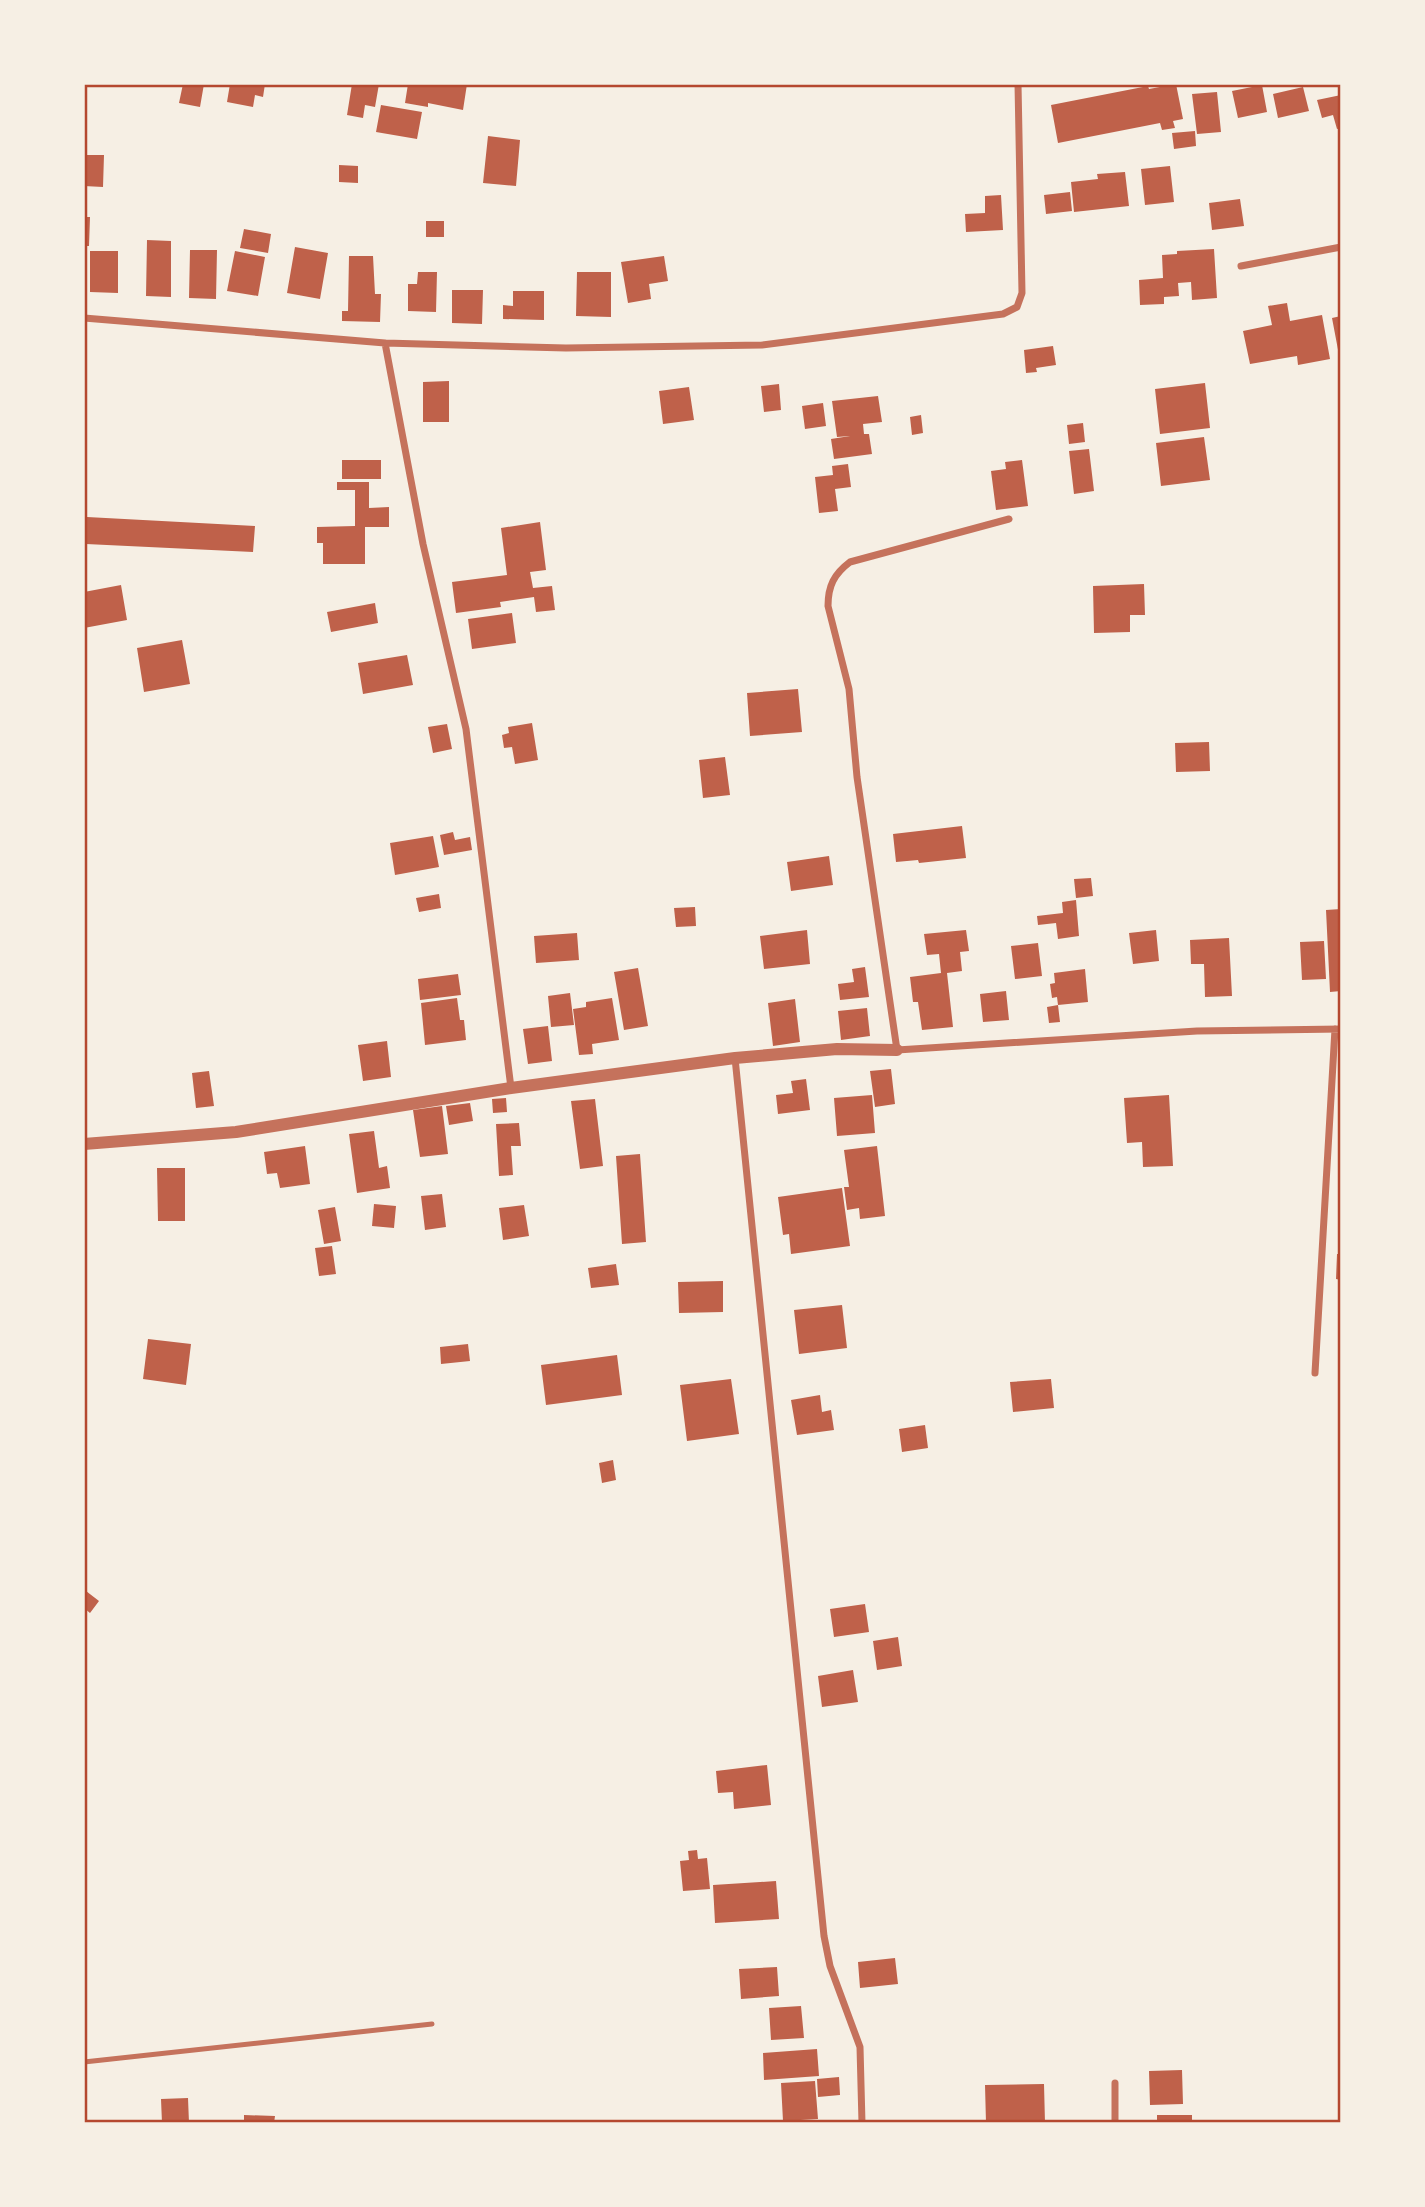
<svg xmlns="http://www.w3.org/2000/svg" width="1425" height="2207" viewBox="0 0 1425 2207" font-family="Inter,sans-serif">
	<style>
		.building { fill: #bf614a }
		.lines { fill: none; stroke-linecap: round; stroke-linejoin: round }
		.service { stroke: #c5725c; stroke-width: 5 }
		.minor { stroke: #c5725c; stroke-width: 7 }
		.tertiary { stroke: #c5725c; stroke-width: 12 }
		.neatline { fill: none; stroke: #b5482f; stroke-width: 2.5 }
	</style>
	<rect width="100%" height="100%" fill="#f6efe4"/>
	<path class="building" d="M 183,84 L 204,84 L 200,107 L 179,103 Z
		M 230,84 L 265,84 L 263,97 L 255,95 L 253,107 L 227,102 Z
		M 352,84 L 379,84 L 375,107 L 365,105 L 363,118 L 347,115 Z
		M 408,84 L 467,84 L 463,110 L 428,103 L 428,107 L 405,103 Z
		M 1176,84 L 1183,119 L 1173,121 L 1175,128 L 1162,130 L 1160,123 L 1058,143 L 1051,105 L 1148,86 L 1149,89 Z
		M 1262,85 L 1267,112 L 1238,118 L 1232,91 Z
		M 1303,87 L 1309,111 L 1278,118 L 1273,94 Z
		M 1217,92 L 1221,132 L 1197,134 L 1192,94 Z
		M 1341,95 L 1341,128 L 1337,129 L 1333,115 L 1322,118 L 1317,100 Z
		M 381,105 L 422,112 L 417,139 L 376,132 Z
		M 1195,131 L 1196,146 L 1174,149 L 1172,133 Z
		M 488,136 L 520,140 L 516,186 L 483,183 Z
		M 84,155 L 104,155 L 103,187 L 84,186 Z
		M 339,165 L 358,166 L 358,183 L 339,182 Z
		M 1170,166 L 1174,202 L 1145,205 L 1141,169 Z
		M 1125,172 L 1129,206 L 1074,212 L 1071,182 L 1098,179 L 1097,174 Z
		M 1070,192 L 1072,211 L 1046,214 L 1044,195 Z
		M 1001,195 L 1003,230 L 966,232 L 965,214 L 985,213 L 985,196 Z
		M 1240,199 L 1244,226 L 1212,230 L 1209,203 Z
		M 84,217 L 90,217 L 89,246 L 84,246 Z
		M 426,221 L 444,221 L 444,237 L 426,237 Z
		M 244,229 L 271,234 L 268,253 L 240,248 Z
		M 147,240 L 171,241 L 171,297 L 146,296 Z
		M 295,247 L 328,253 L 320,299 L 287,293 Z
		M 1214,249 L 1217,298 L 1192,300 L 1191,282 L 1178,283 L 1179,296 L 1164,297 L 1164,304 L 1140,305 L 1139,280 L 1163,278 L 1162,255 L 1177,254 L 1177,251 Z
		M 190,250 L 217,250 L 216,299 L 189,298 Z
		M 90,251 L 118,251 L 118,293 L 90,292 Z
		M 235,251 L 265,257 L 258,296 L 227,291 Z
		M 349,256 L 373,256 L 375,294 L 381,294 L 380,322 L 342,321 L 342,311 L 348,311 Z
		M 664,256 L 668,281 L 649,284 L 651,299 L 628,303 L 621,262 Z
		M 418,272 L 437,272 L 436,312 L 408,311 L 408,284 L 417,284 Z
		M 577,272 L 611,272 L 611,317 L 576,316 Z
		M 452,290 L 483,290 L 482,324 L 452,323 Z
		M 513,291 L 544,291 L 544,320 L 503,319 L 503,305 L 513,306 Z
		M 1287,303 L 1290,321 L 1322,315 L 1330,359 L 1298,365 L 1297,356 L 1250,364 L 1243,331 L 1272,325 L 1268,306 Z
		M 1341,316 L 1341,354 L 1339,355 L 1332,318 Z
		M 1053,346 L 1056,365 L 1036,368 L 1037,372 L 1026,373 L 1024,350 Z
		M 449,381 L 449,422 L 423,422 L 423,382 Z
		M 1205,383 L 1210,428 L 1160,434 L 1155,389 Z
		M 779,384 L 781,410 L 764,412 L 761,386 Z
		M 689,387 L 694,420 L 663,424 L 659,391 Z
		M 878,396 L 882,422 L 863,424 L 864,434 L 869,434 L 872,454 L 834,459 L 831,439 L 850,436 L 837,437 L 832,401 Z
		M 823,403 L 826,426 L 805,429 L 802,406 Z
		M 921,415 L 923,433 L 912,435 L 910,417 Z
		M 1083,423 L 1085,442 L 1069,444 L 1067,425 Z
		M 1204,437 L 1210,480 L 1161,486 L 1156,443 Z
		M 1089,449 L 1094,491 L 1074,494 L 1069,451 Z
		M 342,460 L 381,460 L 381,479 L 342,479 Z
		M 1022,460 L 1028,506 L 996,510 L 991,471 L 1006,469 L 1005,462 Z
		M 848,464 L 851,487 L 835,489 L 838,511 L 819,513 L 815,477 L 833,475 L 832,466 Z
		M 337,482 L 369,482 L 369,508 L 389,507 L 389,527 L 365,527 L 365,564 L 323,564 L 323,543 L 317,543 L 317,527 L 355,526 L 355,490 L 337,490 Z
		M 87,517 L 255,526 L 253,552 L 86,544 Z
		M 540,522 L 546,570 L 530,572 L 533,588 L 552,586 L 555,610 L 536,612 L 534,597 L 500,602 L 501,607 L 456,613 L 452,582 L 507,575 L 501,528 Z
		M 1144,584 L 1145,615 L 1130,615 L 1130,632 L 1094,633 L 1093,586 Z
		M 121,585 L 127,620 L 84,628 L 84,592 Z
		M 375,603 L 378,623 L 331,632 L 327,612 Z
		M 512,613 L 516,643 L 472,649 L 468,619 Z
		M 182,640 L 190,684 L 144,692 L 137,648 Z
		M 407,655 L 413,685 L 363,694 L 358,663 Z
		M 798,689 L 802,732 L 750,736 L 747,693 Z
		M 532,723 L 538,760 L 515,764 L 512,747 L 504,748 L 502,735 L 509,733 L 508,727 Z
		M 447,724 L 452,749 L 433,753 L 428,727 Z
		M 1209,742 L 1210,771 L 1176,772 L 1175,743 Z
		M 725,757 L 730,795 L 703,798 L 699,760 Z
		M 962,826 L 966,858 L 919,863 L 918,860 L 896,862 L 893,834 Z
		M 453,832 L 455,840 L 470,837 L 472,850 L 444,855 L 440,835 Z
		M 433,836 L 439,867 L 395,875 L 390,843 Z
		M 829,856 L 833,885 L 791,891 L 787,862 Z
		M 1091,878 L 1093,896 L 1076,898 L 1074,879 Z
		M 439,894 L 441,908 L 419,912 L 416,898 Z
		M 1076,900 L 1079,936 L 1058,939 L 1056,923 L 1038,925 L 1037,916 L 1063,913 L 1062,902 Z
		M 695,907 L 696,926 L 676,927 L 674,908 Z
		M 1341,909 L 1341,991 L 1330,992 L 1326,910 Z
		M 807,930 L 810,964 L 764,969 L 760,936 Z
		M 966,930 L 969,951 L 960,952 L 962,971 L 947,973 L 953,1027 L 922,1030 L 918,1002 L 913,1002 L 910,977 L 941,973 L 939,954 L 927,955 L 924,934 Z
		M 1156,930 L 1159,961 L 1133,964 L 1129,933 Z
		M 577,933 L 579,960 L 536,963 L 534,936 Z
		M 1229,938 L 1232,996 L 1205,997 L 1204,964 L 1191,964 L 1190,940 Z
		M 1324,941 L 1326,979 L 1302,980 L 1300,942 Z
		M 1038,943 L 1042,976 L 1015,979 L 1011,946 Z
		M 865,967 L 869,997 L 840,1000 L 838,984 L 854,982 L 852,969 Z
		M 638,968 L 648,1026 L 624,1030 L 614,972 Z
		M 1085,969 L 1088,1002 L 1058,1005 L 1057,997 L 1052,998 L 1050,984 L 1055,983 L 1054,973 Z
		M 458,974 L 461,995 L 420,1000 L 418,979 Z
		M 1006,991 L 1009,1020 L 983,1022 L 980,994 Z
		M 570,993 L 574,1025 L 551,1027 L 548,996 Z
		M 457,998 L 460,1020 L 464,1020 L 466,1040 L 425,1045 L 421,1003 Z
		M 612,998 L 619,1040 L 592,1044 L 593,1054 L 579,1055 L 573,1009 L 586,1007 L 586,1002 Z
		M 795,999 L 800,1042 L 773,1046 L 768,1003 Z
		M 1058,1005 L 1060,1022 L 1049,1023 L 1047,1007 Z
		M 867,1008 L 870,1036 L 841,1040 L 838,1011 Z
		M 548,1026 L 552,1061 L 528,1064 L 523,1029 Z
		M 387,1041 L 391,1077 L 363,1081 L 358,1045 Z
		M 891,1069 L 895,1104 L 875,1107 L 870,1071 Z
		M 209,1071 L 214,1106 L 196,1108 L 192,1073 Z
		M 806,1079 L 810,1110 L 778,1114 L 776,1095 L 793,1093 L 791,1081 Z
		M 872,1095 L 875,1133 L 837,1136 L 834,1098 Z
		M 1169,1095 L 1173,1166 L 1143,1167 L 1142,1142 L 1127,1143 L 1124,1098 Z
		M 506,1098 L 507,1112 L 493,1113 L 492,1099 Z
		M 595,1099 L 603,1166 L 580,1169 L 571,1101 Z
		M 470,1103 L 473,1121 L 449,1125 L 446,1106 Z
		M 442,1106 L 448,1154 L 420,1157 L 413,1110 Z
		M 519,1123 L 521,1146 L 511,1146 L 513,1175 L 499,1176 L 496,1124 Z
		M 374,1131 L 379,1168 L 387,1166 L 390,1188 L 357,1193 L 349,1134 Z
		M 305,1146 L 310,1184 L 280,1188 L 277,1173 L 267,1174 L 264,1152 Z
		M 877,1146 L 885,1216 L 860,1219 L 859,1208 L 847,1210 L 844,1187 L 849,1187 L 844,1150 Z
		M 640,1154 L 646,1242 L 622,1244 L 616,1156 Z
		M 157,1168 L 185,1168 L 185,1221 L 158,1221 Z
		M 842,1188 L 850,1246 L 791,1254 L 789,1234 L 783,1235 L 778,1197 Z
		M 442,1194 L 446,1227 L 425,1230 L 421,1196 Z
		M 374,1204 L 396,1206 L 394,1228 L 372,1226 Z
		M 524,1205 L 529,1236 L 503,1240 L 499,1208 Z
		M 335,1207 L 341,1241 L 324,1244 L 318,1210 Z
		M 332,1246 L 336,1274 L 319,1276 L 315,1248 Z
		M 1337,1254 L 1341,1254 L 1341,1280 L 1336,1279 Z
		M 616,1264 L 619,1285 L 591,1288 L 588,1268 Z
		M 723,1281 L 723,1312 L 679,1313 L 678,1282 Z
		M 842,1305 L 847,1348 L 799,1354 L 794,1310 Z
		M 148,1339 L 191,1344 L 186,1385 L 143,1379 Z
		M 468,1344 L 470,1361 L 441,1364 L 440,1347 Z
		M 617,1355 L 622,1395 L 546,1405 L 541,1365 Z
		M 731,1379 L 739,1434 L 687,1441 L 680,1385 Z
		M 1051,1379 L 1054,1408 L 1013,1412 L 1010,1382 Z
		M 820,1395 L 822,1412 L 831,1410 L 834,1430 L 797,1435 L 791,1400 Z
		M 925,1425 L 928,1448 L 902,1452 L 899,1429 Z
		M 613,1460 L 616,1480 L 602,1483 L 599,1463 Z
		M 86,1591 L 99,1601 L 90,1613 L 84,1608 L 84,1594 Z
		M 865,1604 L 869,1632 L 834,1637 L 830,1609 Z
		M 898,1637 L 902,1666 L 877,1670 L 873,1641 Z
		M 853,1670 L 858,1702 L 822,1707 L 818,1676 Z
		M 767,1765 L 771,1805 L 734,1809 L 733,1792 L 718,1793 L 716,1771 Z
		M 697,1850 L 698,1859 L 707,1858 L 710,1889 L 683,1891 L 680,1861 L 689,1860 L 688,1851 Z
		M 776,1881 L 779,1919 L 715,1923 L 713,1885 Z
		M 895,1958 L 898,1984 L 860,1988 L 858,1962 Z
		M 777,1967 L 779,1996 L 741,1999 L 739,1969 Z
		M 801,2006 L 804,2038 L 771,2040 L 769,2008 Z
		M 817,2049 L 819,2076 L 764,2080 L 763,2053 Z
		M 1182,2070 L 1183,2104 L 1150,2105 L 1149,2071 Z
		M 839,2077 L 840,2095 L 818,2097 L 817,2079 Z
		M 815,2081 L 818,2119 L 783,2121 L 781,2083 Z
		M 1044,2084 L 1045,2123 L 986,2123 L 985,2085 Z
		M 188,2098 L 189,2123 L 162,2123 L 161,2099 Z
		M 244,2115 L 275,2116 L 274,2123 L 244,2123 Z
		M 1157,2115 L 1192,2115 L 1192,2123 L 1157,2123 Z"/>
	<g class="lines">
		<path class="service" d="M 84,2062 L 432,2024"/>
		<path class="minor" d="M 1241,266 L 1341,247
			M 84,318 L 385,343 L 566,348 L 762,345 L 1003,314 L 1017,307 L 1022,293 L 1018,84
			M 385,343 L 423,544 L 466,729 L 511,1088
			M 1009,519 L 850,562 C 834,574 828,586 828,606 L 849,689 L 857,777 L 897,1050 L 1197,1031 L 1341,1029
			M 735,1058 C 767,1350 794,1643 824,1936 L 830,1966 L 860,2047 L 862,2123
			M 1315,1373 L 1335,1029
			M 1115,2123 L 1115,2083"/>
		<path class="tertiary" d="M 84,1144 L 236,1132 L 511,1088 L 735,1058 L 837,1049 L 897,1050"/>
	</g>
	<rect width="1425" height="2207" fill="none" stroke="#f6efe4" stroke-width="172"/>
	<rect x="86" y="86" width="1253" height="2035" class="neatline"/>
</svg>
